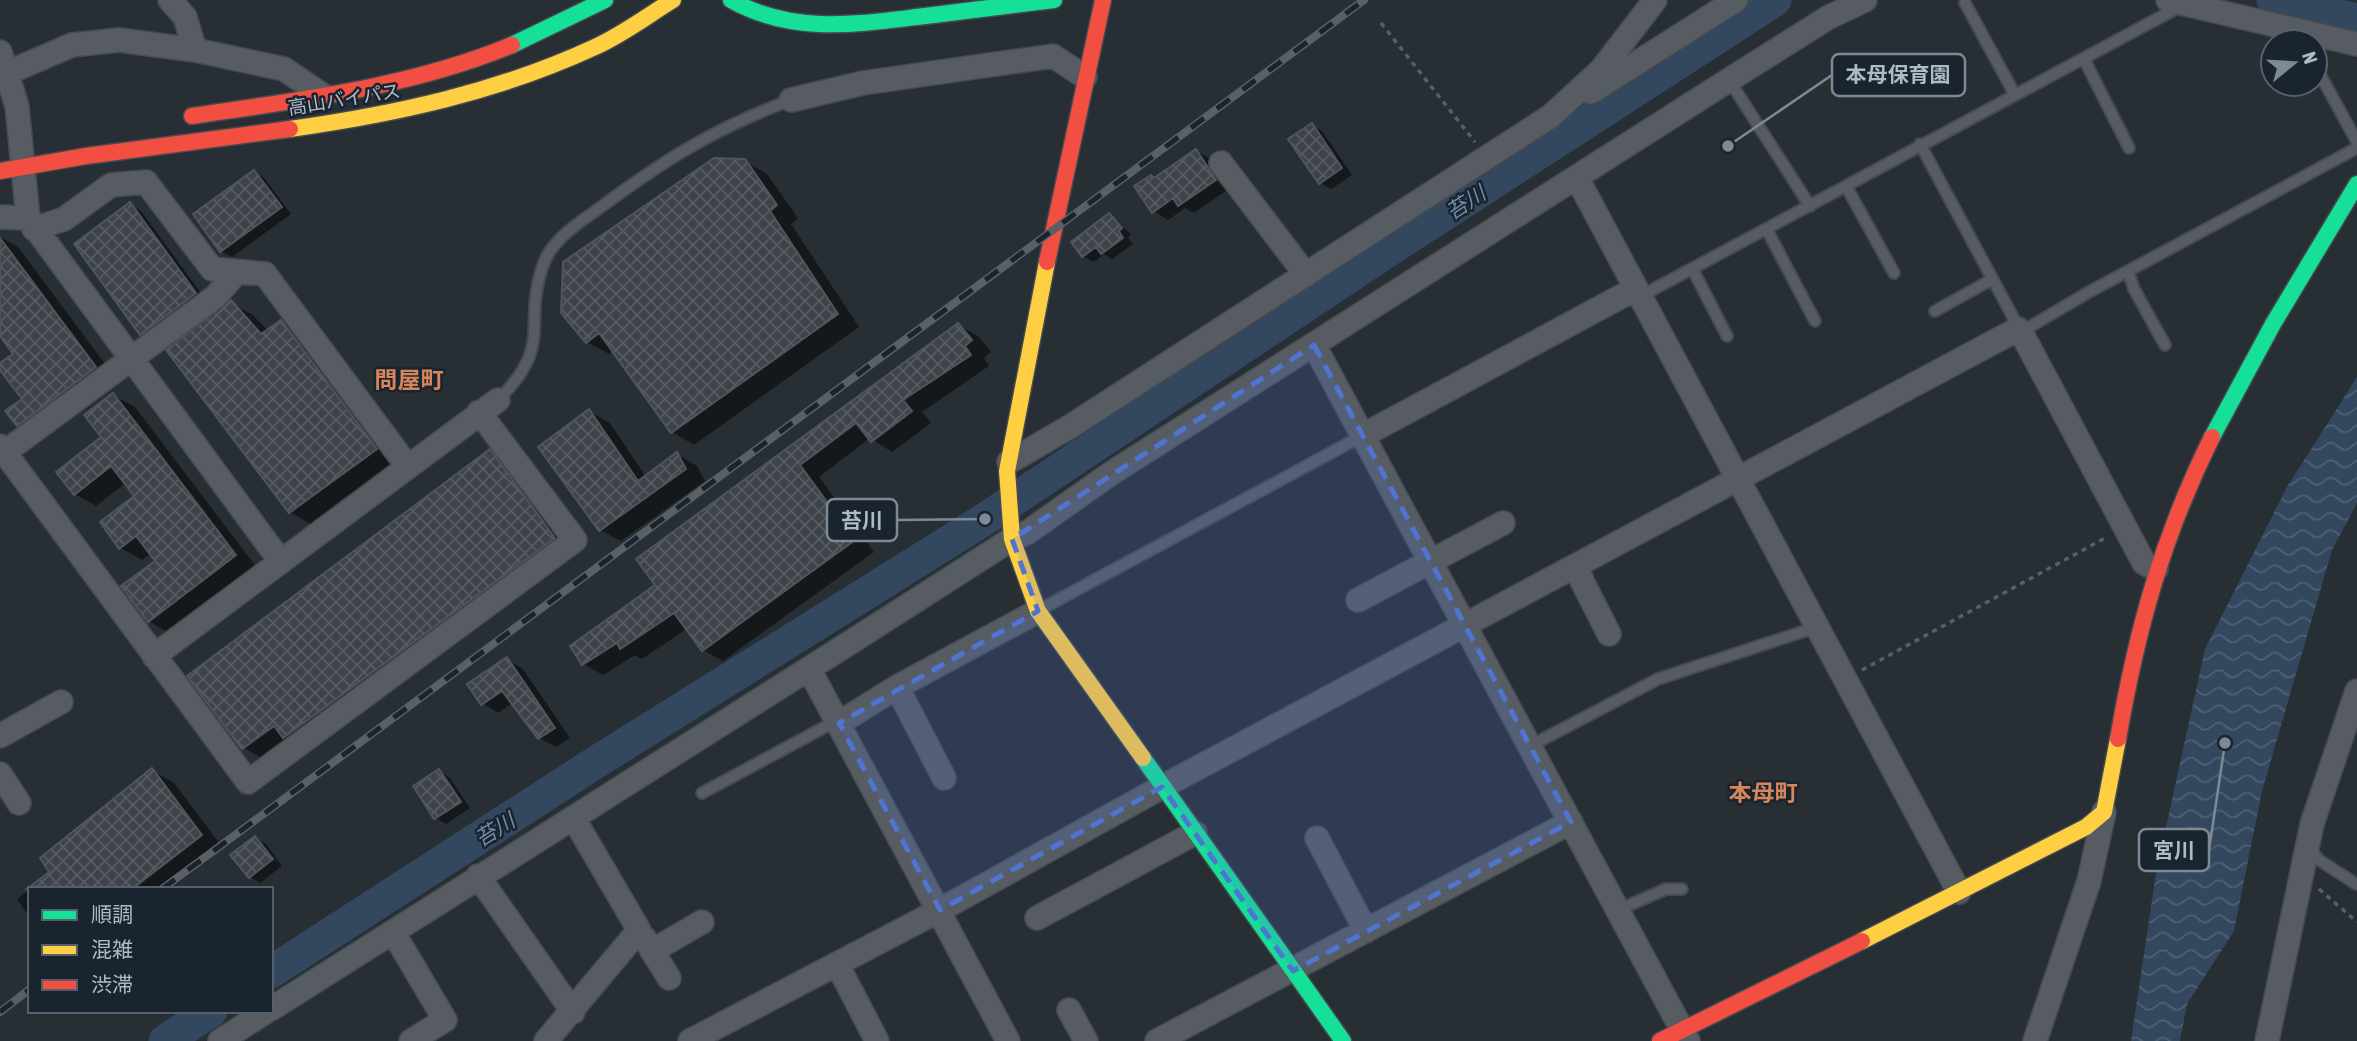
<svg xmlns="http://www.w3.org/2000/svg" width="2357" height="1041" viewBox="0 0 2357 1041" font-family="'Asap Condensed','Noto Sans JP',sans-serif">
	<style>
		.water { fill: url(#water-waves) }
		.shadow { fill: #0007 }
		.lines { fill: none; stroke-linecap: round; stroke-linejoin: round }
		.river { stroke: #33485e; stroke-width: 33 }
		.building { fill: url(#building-cross-hatch); stroke: #4e555c; stroke-width: 2 }
		.lane-casing { stroke: #444a4f; stroke-width: 14 }
		.street-casing { stroke: #444a4f; stroke-width: 26 }
		.fast-casing { stroke: #444a4f; stroke-width: 19 }
		.slow-casing { stroke: #444a4f; stroke-width: 19 }
		.jam-casing { stroke: #444a4f; stroke-width: 19 }
		.path { stroke: #596065; stroke-width: 3.5; stroke-dasharray: 5 5; stroke-linecap: butt }
		.lane { stroke: #565c62; stroke-width: 10 }
		.street { stroke: #565c62; stroke-width: 23 }
		.fast { stroke: #16e098; stroke-width: 16 }
		.slow { stroke: #ffcf43; stroke-width: 16 }
		.jam { stroke: #f24e42; stroke-width: 16 }
		.rail-casing { stroke: #5a6066; stroke-width: 8 }
		.rail { stroke: #1a242f; stroke-width: 5; stroke-dasharray: 16; stroke-linecap: butt }
		.marked { fill: #5074d2; fill-opacity: 0.2; stroke: #5074d2; stroke-width: 5; stroke-dasharray: 14 9; stroke-linejoin: round }
		.labels { text-anchor: middle; stroke-width: 5; stroke-linejoin: round; paint-order: stroke }
		.street-label { font-size: 19px; fill: #afbac7; stroke: #1a242f }
		.water-label { font-size: 21px; font-style: italic; fill: #6f8eab; stroke: #1a242f }
		.quarter-label { font-size: 23px; font-weight: bold; fill: #d7865b; stroke: #1a242f }
		.leader { fill: none; stroke: #7f8994; stroke-width: 2.5 }
		.callout-dot { fill: #7f8994; stroke: #1a242f; stroke-width: 2.5 }
		.callout { fill: #1a242f; stroke: #7f8994; stroke-width: 2.5 }
		.callout-label { font-size: 21px; text-anchor: middle; font-weight: bold; fill: #afbac7 }
	</style>
	<defs>
		<pattern id="water-waves" width="16" height="10" patternUnits="userSpaceOnUse" patternTransform="scale(1.75)"><rect width="16" height="10" fill="#33485e"/><path d="M0 5q4-4 8 0t8 0" fill="none" stroke="#4e6074"/></pattern>
		<pattern id="building-cross-hatch" width="8" height="8" patternUnits="userSpaceOnUse" patternTransform="scale(1.75)"><rect width="8" height="8" fill="#3e4349"/><path d="M0 0l8 8M0 8l8-8" fill="none" stroke="#575c62"/></pattern>
	</defs>
	<rect width="100%" height="100%" fill="#272e34"/>
	<path class="water" d="M 2357,377 L 2357,503 L 2332,550 L 2262,791 L 2234,931 L 2187,1004 L 2180,1041 L 2131,1041 L 2156,873 L 2205,649 L 2287,487 Z"/>
	<path class="shadow" d="M 1312,125 L 1322,131 L 1352,175 L 1331,189 L 1320,183 Z
		M 1196,151 L 1211,159 L 1230,188 L 1194,213 L 1185,208 L 1168,220 L 1153,211 Z
		M 744,161 L 767,174 L 798,218 L 791,224 L 859,327 L 694,445 L 672,432 L 614,350 L 609,354 L 587,342 Z
		M 254,172 L 264,178 L 291,214 L 232,257 L 221,251 Z
		M 130,205 L 141,211 L 206,300 L 152,340 L 141,334 Z
		M 1110,216 L 1131,234 L 1128,238 L 1133,244 L 1112,259 L 1104,254 L 1094,262 L 1083,256 Z
		M 0,237 L 18,247 L 117,380 L 40,437 L 18,425 L 24,399 L 0,367 L 16,354 L 3,337 L 0,339 Z
		M 231,303 L 253,315 L 268,331 L 281,322 L 303,335 L 398,462 L 312,525 L 290,512 Z
		M 958,325 L 978,336 L 991,352 L 984,358 L 989,366 L 922,412 L 931,423 L 892,452 L 870,438 L 819,477 L 874,552 L 723,661 L 703,650 L 688,628 L 642,659 L 635,655 L 603,675 L 583,664 L 657,586 Z
		M 113,395 L 135,407 L 257,568 L 170,634 L 149,621 L 157,561 L 151,553 L 142,560 L 121,548 L 136,497 L 126,483 L 96,506 L 75,494 L 104,437 Z
		M 589,411 L 610,423 L 646,477 L 677,454 L 697,466 L 705,481 L 621,541 L 600,530 Z
		M 490,451 L 511,464 L 575,551 L 265,760 L 243,747 Z
		M 507,659 L 523,669 L 570,738 L 556,747 L 539,738 L 513,703 L 498,713 L 482,703 Z
		M 153,771 L 174,783 L 223,848 L 170,889 L 30,889 L 52,872 Z
		M 440,771 L 450,778 L 470,808 L 446,824 L 436,818 Z
		M 255,838 L 266,844 L 282,866 L 260,883 L 250,877 Z
		M 30,889 L 30,918 L 17,899 Z"/>
	<g class="lines">
		<path class="river" d="M 2273,0 L 2357,20
			M 271,972 L 601,759 L 985,519 L 1389,250 L 1775,0
			M 165,1041 L 211,1011"/>
	</g>
	<path class="building" d="M 1312,123 L 1342,168 L 1319,184 L 1288,139 Z
		M 1196,149 L 1216,180 L 1178,206 L 1173,198 L 1152,213 L 1134,186 L 1151,175 L 1154,178 Z
		M 714,158 L 745,159 L 777,205 L 770,211 L 838,314 L 671,433 L 599,333 L 586,343 L 561,313 L 563,262 Z
		M 254,170 L 282,207 L 220,252 L 193,214 Z
		M 130,202 L 196,293 L 140,335 L 74,244 Z
		M 1109,213 L 1122,228 L 1119,231 L 1123,238 L 1101,254 L 1096,247 L 1082,257 L 1071,242 Z
		M 0,238 L 96,367 L 17,426 L 5,411 L 22,399 L 0,370 L 0,363 L 13,354 L 0,336 Z
		M 231,300 L 261,334 L 281,320 L 377,449 L 289,513 L 166,350 Z
		M 958,323 L 972,340 L 965,346 L 971,355 L 903,400 L 912,411 L 871,442 L 856,423 L 800,465 L 855,540 L 702,651 L 674,613 L 620,649 L 617,643 L 582,665 L 570,646 L 655,585 L 636,559 Z
		M 113,393 L 236,555 L 148,622 L 121,586 L 155,561 L 136,536 L 119,549 L 100,522 L 134,496 L 111,466 L 74,495 L 56,472 L 101,437 L 84,415 Z
		M 589,409 L 638,481 L 677,452 L 686,469 L 599,531 L 538,447 Z
		M 490,449 L 555,538 L 283,738 L 274,726 L 242,749 L 187,676 Z
		M 507,657 L 555,728 L 538,739 L 502,691 L 481,705 L 467,684 Z
		M 152,768 L 202,835 L 132,889 L 27,889 L 49,872 L 40,858 Z
		M 439,769 L 461,802 L 434,819 L 413,786 Z
		M 255,836 L 273,859 L 249,878 L 230,855 Z"/>
	<g class="lines">
		<defs>
			<path id="lane" d="M 1965,3 L 2014,93
				M 2084,59 L 2129,148
				M 2315,65 L 2357,142
				M 1729,80 L 1810,206
				M 1920,144 L 2021,332 L 2089,292 L 2357,148
				M 1846,186 L 1894,273
				M 1767,230 L 1815,321
				M 1693,270 L 1727,336
				M 2128,271 L 2134,289 L 2165,345
				M 1641,296 L 2181,6
				M 1935,311 L 1991,280
				M 498,400 C 554,345 523,327 542,268 C 551,238 581,222 605,204 C 669,157 716,128 791,100
				M 1041,609 L 1362,436
				M 1528,747 L 1658,679 L 1817,627
				M 702,793 L 838,720
				M 2309,847 L 2319,860 L 2356,884
				M 1618,910 L 1666,889 L 1682,889"/>
			<path id="street" d="M 170,0 L 185,17 L 195,50
				M 2168,0 L 2357,44
				M 0,52 L 17,106 L 28,218 L 281,562
				M 0,76 L 72,45 L 119,40 L 195,50 L 284,69 L 324,96
				M 1591,92 L 1736,0
				M 791,100 L 863,83 L 1053,56 L 1085,77
				M 1221,163 L 1306,275
				M 1577,178 L 1959,892
				M 0,217 L 28,218
				M 34,229 L 64,219 L 111,185 L 146,182 L 212,269 L 265,274 L 408,467
				M 2021,332 L 2144,563 L 2156,569
				M 1314,345 L 1688,1041
				M 1362,436 L 1635,289
				M 0,446 L 248,782 L 575,540 L 479,412
				M 5,452 L 215,297 L 237,272
				M 1009,462 L 1071,426 L 1551,116 L 1602,69 L 1655,0
				M 1577,565 L 1582,581 L 1609,634
				M 1358,600 L 1503,523
				M 154,656 L 498,400
				M 809,669 L 1008,1041
				M 897,687 L 944,778
				M 839,723 L 897,687 L 1038,611
				M 0,736 L 61,702
				M 0,774 L 19,803
				M 1317,838 L 1366,931
				M 478,876 L 573,1012
				M 1037,918 L 1195,833
				M 393,932 L 445,1020 L 411,1041
				M 645,939 L 669,978
				M 652,951 L 702,922
				M 837,964 L 877,1041
				M 271,1009 C 519,853 766,697 1012,539 L 1028,532 L 1110,474 L 1729,80 L 1829,17 L 1865,0
				M 1069,1010 L 1086,1041
				M 220,1041 L 267,1011
				M 546,1041 L 639,930 L 574,819
				M 690,1041 L 940,910 L 1162,787 L 2018,329
				M 1157,1041 L 1571,822
				M 2035,1041 L 2089,881 L 2104,812
				M 2267,1041 L 2312,824 L 2357,691"/>
			<path id="fast" d="M 731,0 C 793,35 858,24 925,16 C 968,11 1011,5 1054,0
				M 512,45 L 605,0
				M 2212,437 L 2273,324 L 2357,184
				M 1143,758 L 1343,1041"/>
			<path id="slow" d="M 290,129 C 396,114 498,92 595,47 C 622,35 647,16 673,0
				M 1047,262 L 1007,471 L 1012,539 L 1038,611 L 1143,758
				M 1862,941 L 2086,827 L 2104,812 L 2118,739"/>
			<path id="jam" d="M 192,116 C 299,100 411,87 512,45
				M 0,171 L 86,156 L 290,129
				M 1047,262 L 1103,0
				M 2118,739 C 2137,629 2162,538 2212,437
				M 1660,1041 L 1862,941"/>
		</defs>
		<use href="#lane" class="lane-casing"/>
		<use href="#street" class="street-casing"/>
		<use href="#fast" class="fast-casing"/>
		<use href="#slow" class="slow-casing"/>
		<use href="#jam" class="jam-casing"/>
		<path class="path" d="M 1381,23 L 1475,142
			M 1862,670 L 2107,537
			M 2319,889 L 2357,922"/>
		<use href="#lane" class="lane"/>
		<use href="#street" class="street"/>
		<use href="#fast" class="fast"/>
		<use href="#slow" class="slow"/>
		<use href="#jam" class="jam"/>
		<defs>
			<path id="rail" d="M 162,889 L 1364,0
				M 0,1012 L 30,989"/>
		</defs>
		<use href="#rail" class="rail-casing"/>
		<use href="#rail" class="rail"/>
	</g>
	<path class="marked" d="M 1314,345 L 1571,822 L 1293,971 L 1162,787 L 940,910 L 839,723 L 1038,611 L 1012,539 Z"/>
	<g class="labels">
		<g class="street-label">
			<text transform="translate(344 99) rotate(-9)" y="7">高山バイパス</text>
		</g>
		<g class="water-label">
			<text transform="translate(1466 203) rotate(-33)" y="7">苔川</text>
			<text transform="translate(495 830) rotate(-32)" y="7">苔川</text>
		</g>
		<g class="quarter-label">
			<text x="409" y="388">問屋町</text>
			<text x="1763" y="801">本母町</text>
		</g>
	</g>
	<path class="leader" d="M1728 146L1832 75M985 519L897 520M2225 743L2209 850"/>
	<g class="callout-dot">
		<circle cx="1728" cy="146" r="7"/>
		<circle cx="985" cy="519" r="7"/>
		<circle cx="2225" cy="743" r="7"/>
	</g>
	<g class="callout">
		<rect x="1832" y="54" width="133" height="42" rx="7"/>
		<rect x="827" y="499" width="70" height="42" rx="7"/>
		<rect x="2139" y="829" width="70" height="42" rx="7"/>
	</g>
	<g class="callout-label">
		<text x="1898" y="82">本母保育園</text>
		<text x="862" y="528">苔川</text>
		<text x="2174" y="858">宮川</text>
	</g>
	<rect x="28" y="887" width="245" height="126" fill="#1a242f" stroke="#56606c" stroke-width="2"/>
	<rect x="42" y="910" width="35" height="10" fill="#16e098" stroke="#56606c" stroke-width="2"/>
	<text x="91" y="922" font-size="21" fill="#afbac7">順調</text>
	<rect x="42" y="945" width="35" height="10" fill="#ffcf43" stroke="#56606c" stroke-width="2"/>
	<text x="91" y="957" font-size="21" fill="#afbac7">混雑</text>
	<rect x="42" y="980" width="35" height="10" fill="#f24e42" stroke="#56606c" stroke-width="2"/>
	<text x="91" y="992" font-size="21" fill="#afbac7">渋滞</text>
	<g transform="translate(2294 63) rotate(72)"><circle r="33" fill="#1a242f" stroke="#56606c" stroke-width="2"/>
	<path d="M0-5L12 26L0 18L-12 26Z" fill="#7f8994"/>
	<text y="-10" font-size="19" font-weight="bold" text-anchor="middle" fill="#afbac7">N</text>
	</g>
</svg>
